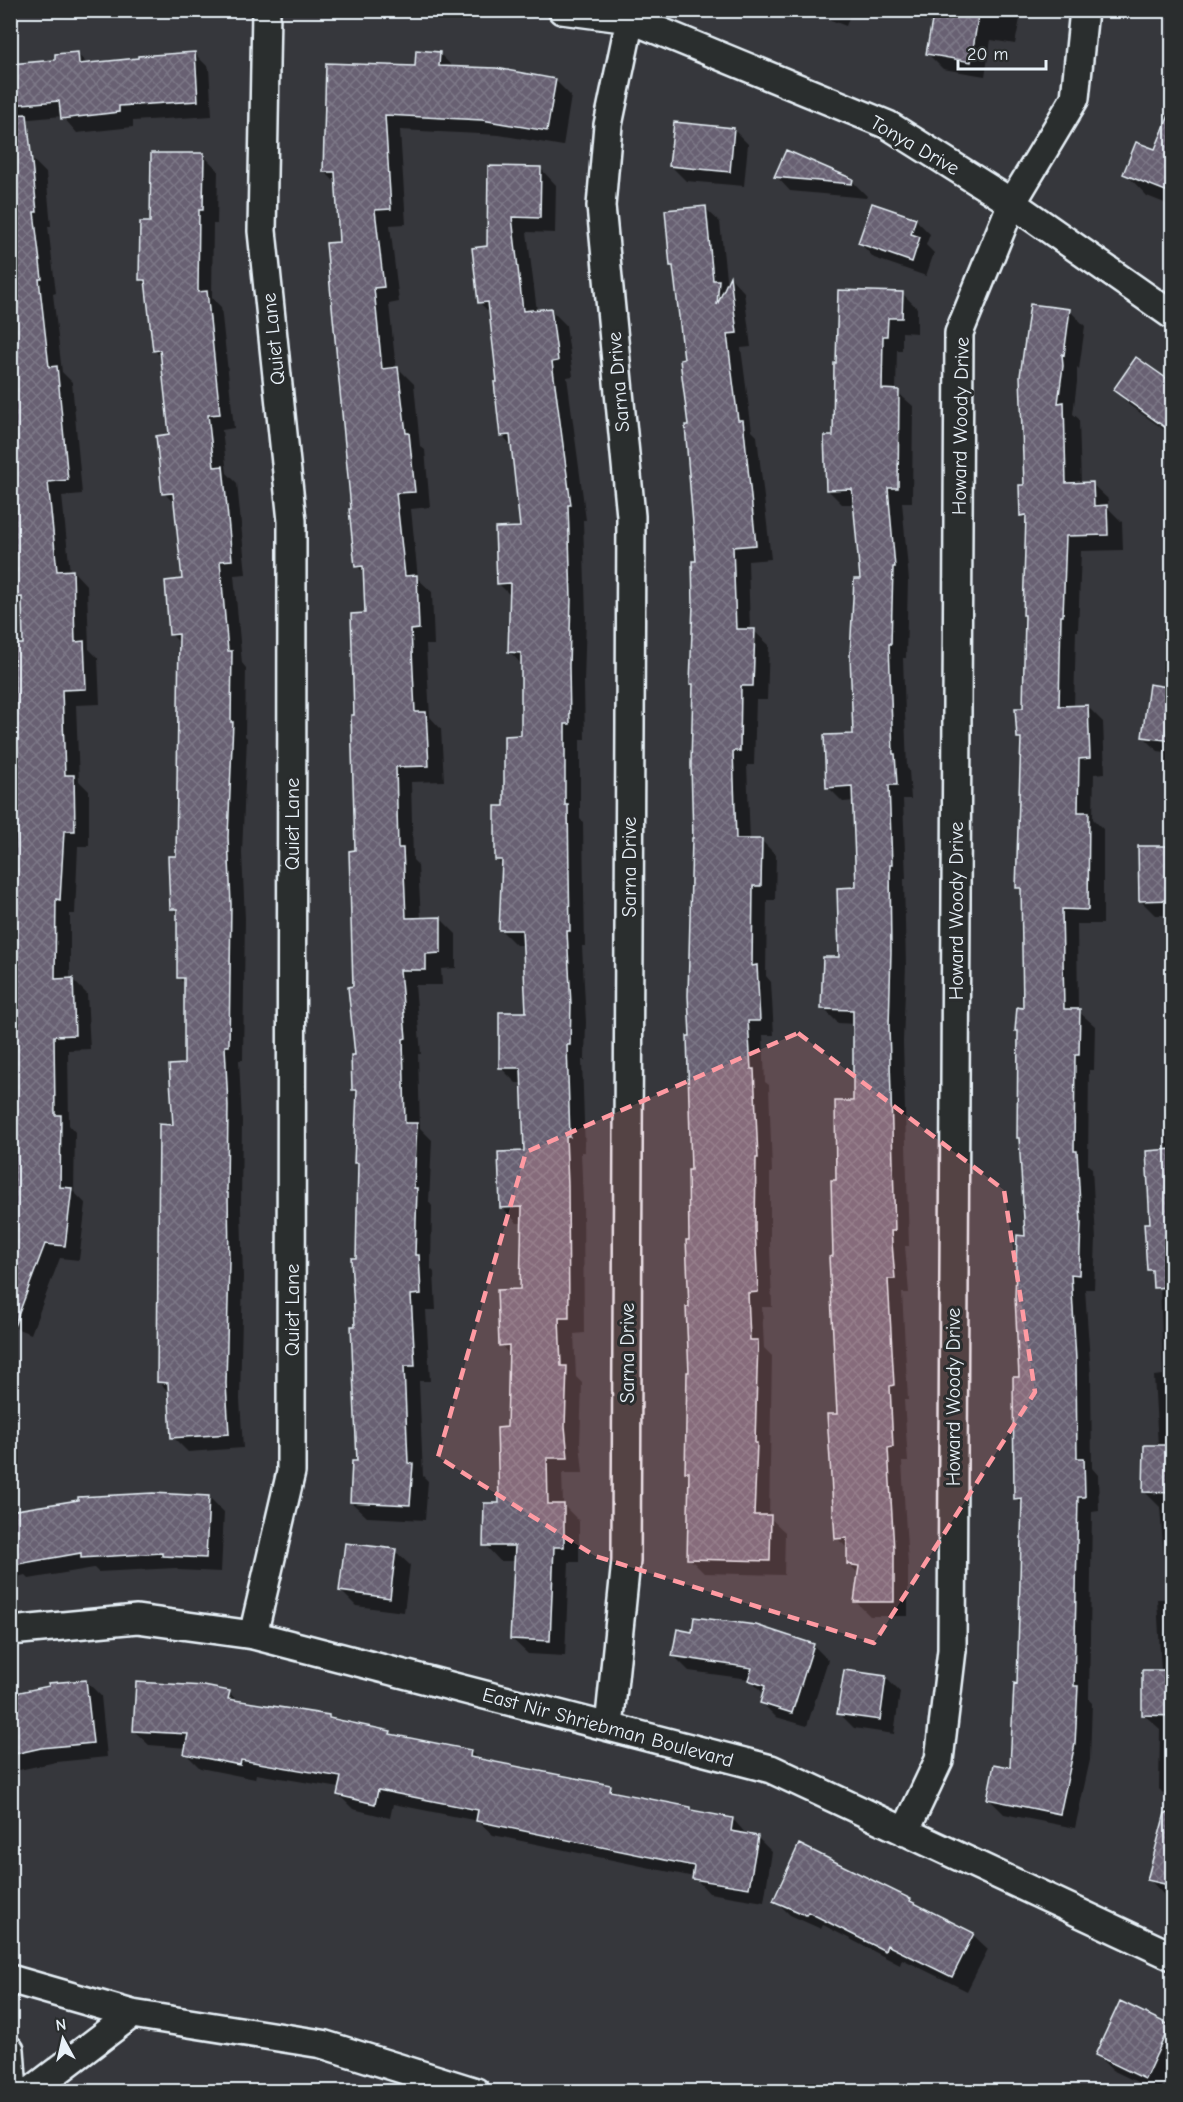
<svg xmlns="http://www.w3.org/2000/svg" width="1183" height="2102" viewBox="0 0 1183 2102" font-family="'Comic Neue',sans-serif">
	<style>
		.shadow { fill: #0007 }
		.building { fill: url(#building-cross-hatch); stroke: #e8f1f8; stroke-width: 1.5 }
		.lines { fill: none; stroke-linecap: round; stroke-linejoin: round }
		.street-casing { stroke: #e8f1f8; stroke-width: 32 }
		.street { stroke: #2a2d2e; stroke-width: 27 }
		.marked { fill: #ff9aa2; fill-opacity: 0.2; stroke: #ff9aa2; stroke-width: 4.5; stroke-dasharray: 12 8; stroke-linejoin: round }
		.labels { text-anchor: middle; stroke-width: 6; stroke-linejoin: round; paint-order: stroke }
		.street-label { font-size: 20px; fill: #e8f1f8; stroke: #2a2d2e }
	</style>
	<defs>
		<pattern id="building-cross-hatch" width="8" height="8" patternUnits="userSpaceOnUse" patternTransform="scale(1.5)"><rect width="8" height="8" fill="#676172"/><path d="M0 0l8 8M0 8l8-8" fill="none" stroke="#7d7887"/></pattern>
	</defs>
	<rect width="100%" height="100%" fill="#36373c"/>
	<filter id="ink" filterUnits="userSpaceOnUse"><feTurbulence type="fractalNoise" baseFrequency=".0167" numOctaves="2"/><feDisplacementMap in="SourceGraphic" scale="12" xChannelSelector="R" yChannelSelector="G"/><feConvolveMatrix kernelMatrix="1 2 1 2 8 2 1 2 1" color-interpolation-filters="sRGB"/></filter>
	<g filter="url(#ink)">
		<path class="shadow" d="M 805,10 L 852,10 L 846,26 Z
			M 935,10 L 1018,10 L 1021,14 L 1015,44 L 991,40 L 985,76 L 943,69 L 928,54 Z
			M 1170,10 L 1172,10 L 1172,56 L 1169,52 Z
			M 439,53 L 454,68 L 555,80 L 571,96 L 563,146 L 499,135 L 400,130 L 406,224 L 390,225 L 399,302 L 389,304 L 396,369 L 398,368 L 414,384 L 420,446 L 425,450 L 430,507 L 411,509 L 418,579 L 432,592 L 434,645 L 426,645 L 430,717 L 441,729 L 444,781 L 411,782 L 413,860 L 418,865 L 421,919 L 440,918 L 456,934 L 456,968 L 441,969 L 442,985 L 415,985 L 421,1054 L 418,1054 L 420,1128 L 432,1140 L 429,1202 L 432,1206 L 431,1269 L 434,1272 L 436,1310 L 426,1310 L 430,1381 L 419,1381 L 423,1476 L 428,1481 L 425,1520 L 367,1517 L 351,1502 L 359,1462 L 357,1327 L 359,1166 L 355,1162 L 358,1095 L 353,1090 L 356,1056 L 354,988 L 356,716 L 366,615 L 365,574 L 357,566 L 353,510 L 337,184 L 325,172 L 417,67 Z
			M 77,54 L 88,64 L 195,54 L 209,68 L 212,116 L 133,121 L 133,127 L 77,133 L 62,116 L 10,121 L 10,65 L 57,61 Z
			M 1172,119 L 1172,206 L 1147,196 L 1125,173 L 1155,151 Z
			M 733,129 L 748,144 L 744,186 L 686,181 L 671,166 Z
			M 203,155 L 218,170 L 217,224 L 213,224 L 212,298 L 221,307 L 234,428 L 222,430 L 227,473 L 237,483 L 246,574 L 234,575 L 242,663 L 246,668 L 245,736 L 247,738 L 242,853 L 245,919 L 243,1060 L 239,1060 L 242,1121 L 241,1208 L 243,1276 L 240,1399 L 243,1448 L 188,1452 L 173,1437 L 170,1393 L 159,1382 L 174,1126 L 186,1065 L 186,985 L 178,977 L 178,915 L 172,908 L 177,857 L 181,644 L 171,634 L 184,580 L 176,505 L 164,493 L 171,436 L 162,358 L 154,350 L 147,286 L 140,280 L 151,223 Z
			M 31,158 L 46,173 L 51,226 L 48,226 L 56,293 L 53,294 L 62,372 L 72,382 L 82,494 L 62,496 L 70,572 L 73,571 L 87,586 L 89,649 L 98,658 L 100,704 L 76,705 L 79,781 L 89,791 L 89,846 L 78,846 L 75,914 L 70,914 L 70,979 L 72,979 L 87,994 L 90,1049 L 68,1050 L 69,1125 L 75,1132 L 74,1192 L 86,1204 L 79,1260 L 60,1258 L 31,1334 L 10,1326 L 16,1183 L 15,982 L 17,834 L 14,831 L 25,645 L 23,606 L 15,597 L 18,573 L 16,506 Z
			M 541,169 L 556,185 L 555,233 L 527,232 L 537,311 L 551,310 L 566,325 L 573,376 L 567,377 L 586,520 L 583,520 L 586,616 L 584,683 L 585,739 L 580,739 L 580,819 L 583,822 L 584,892 L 585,946 L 582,946 L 586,1022 L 585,1060 L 582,1060 L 585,1152 L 581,1152 L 583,1202 L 584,1333 L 574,1334 L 576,1377 L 582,1383 L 580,1443 L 583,1473 L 562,1473 L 563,1505 L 579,1521 L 579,1562 L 569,1562 L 565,1656 L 528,1654 L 512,1639 L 516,1561 L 500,1561 L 485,1545 L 500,1505 L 508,1429 L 510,1355 L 501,1345 L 522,1291 L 523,1223 L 517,1223 L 502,1207 L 525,1152 L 523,1083 L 516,1083 L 500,1067 L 528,1014 L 524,945 L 516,945 L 501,930 L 503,866 L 497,860 L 506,807 L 523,737 L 522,665 L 510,652 L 511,596 L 498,583 L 522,528 L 512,446 L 502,435 L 499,383 L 491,314 L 480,303 L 489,248 Z
			M 776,176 L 852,181 L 867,196 L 866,198 L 790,191 Z
			M 705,208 L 720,222 L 727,287 L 731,278 L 744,292 L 751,347 L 741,348 L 752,431 L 757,436 L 771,559 L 748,561 L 750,631 L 754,631 L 769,645 L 767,700 L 756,700 L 754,765 L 747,765 L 750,840 L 761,840 L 776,855 L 775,900 L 767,900 L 766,976 L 771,982 L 774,1035 L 763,1035 L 765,1082 L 769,1085 L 772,1173 L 770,1173 L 770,1244 L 772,1307 L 762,1307 L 764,1348 L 772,1356 L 769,1517 L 785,1532 L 784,1575 L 704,1573 L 689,1558 L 691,1475 L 686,1471 L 691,1374 L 693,1171 L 691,1037 L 694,685 L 692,683 L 697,562 L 686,360 L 675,268 L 672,265 Z
			M 915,219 L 930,234 L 926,245 L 934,253 L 926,276 L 874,258 L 860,243 Z
			M 902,293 L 917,308 L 917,333 L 902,332 L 902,350 L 897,350 L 896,391 L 913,406 L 912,502 L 902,502 L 909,581 L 908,581 L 906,658 L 903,658 L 907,768 L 909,770 L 911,799 L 903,799 L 906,879 L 904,879 L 906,966 L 903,1042 L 909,1246 L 905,1246 L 909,1293 L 902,1293 L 908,1400 L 904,1400 L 908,1462 L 902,1462 L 908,1566 L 908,1616 L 870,1616 L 855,1601 L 859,1574 L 848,1563 L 848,1549 L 837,1538 L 838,1415 L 834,1258 L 838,1181 L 854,1102 L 855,1024 L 838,1023 L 823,1008 L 840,959 L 858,889 L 854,801 L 843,802 L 828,787 L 855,735 L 862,581 L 855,504 L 842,504 L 827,489 L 834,438 L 835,364 Z
			M 1070,311 L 1085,326 L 1079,369 L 1077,367 L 1077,382 L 1073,414 L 1079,419 L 1081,484 L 1092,484 L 1108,499 L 1108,508 L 1122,522 L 1123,550 L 1081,551 L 1078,631 L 1076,631 L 1074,707 L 1087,706 L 1103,722 L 1105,773 L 1094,774 L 1093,819 L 1103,829 L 1103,924 L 1077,924 L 1078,1011 L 1095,1026 L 1094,1070 L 1089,1070 L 1088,1165 L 1092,1168 L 1096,1239 L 1094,1289 L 1085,1289 L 1091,1376 L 1092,1468 L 1098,1475 L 1099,1511 L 1092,1512 L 1089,1700 L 1092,1703 L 1090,1760 L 1075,1828 L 1004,1814 L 988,1798 L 1012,1768 L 1018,1685 L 1023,1505 L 1016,1498 L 1027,1237 L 1020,1033 L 1017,1030 L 1025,1009 L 1023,892 L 1018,887 L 1023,742 L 1018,738 L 1024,709 L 1026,617 L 1024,614 L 1028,521 L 1022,515 L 1025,486 Z
			M 1172,385 L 1172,435 L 1129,405 L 1115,390 Z
			M 1172,689 L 1172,1896 L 1163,1894 L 1149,1879 L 1170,1800 L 1159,1789 L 1160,1729 L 1144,1715 L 1161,1672 L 1157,1599 L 1167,1599 L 1160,1507 L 1145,1492 L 1158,1447 L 1154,1376 L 1163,1375 L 1160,1281 L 1148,1269 L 1151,1224 L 1167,1151 L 1164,1068 L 1171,1068 L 1166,998 L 1165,915 L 1155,915 L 1140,900 L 1167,848 L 1165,752 L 1158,751 L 1143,736 Z
			M 209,1497 L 224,1512 L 221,1572 L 178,1570 L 176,1568 L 98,1572 L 94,1568 L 29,1579 L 25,1575 L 10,1579 L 10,1513 Z
			M 395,1551 L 410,1565 L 404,1612 L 356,1606 L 341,1591 Z
			M 813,1645 L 828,1660 L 807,1726 L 776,1717 L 761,1702 L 764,1694 L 749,1679 L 689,1671 L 674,1656 Z
			M 885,1677 L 900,1692 L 894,1734 L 854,1728 L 839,1713 Z
			M 86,1681 L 101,1696 L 107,1757 L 56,1762 L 10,1772 L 10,1696 L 50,1687 Z
			M 229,1692 L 239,1703 L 329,1717 L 332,1720 L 390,1732 L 394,1736 L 471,1752 L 480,1761 L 610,1787 L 617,1794 L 691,1808 L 695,1813 L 733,1819 L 747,1835 L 757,1837 L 772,1852 L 764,1902 L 709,1893 L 694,1877 L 493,1835 L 478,1821 L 393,1804 L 390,1818 L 353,1809 L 339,1795 L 340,1788 L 256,1774 L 255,1779 L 200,1768 L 185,1753 L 187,1748 L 149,1745 L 134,1731 Z
			M 800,1846 L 910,1900 L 915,1905 L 973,1935 L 988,1949 L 967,1991 L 902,1959 L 900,1965 L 823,1925 L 821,1929 L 790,1915 L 775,1900 Z
			M 1169,2026 L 1172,2029 L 1172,2087 L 1164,2083 L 1160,2092 L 1158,2092 L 1112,2070 L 1097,2055 Z"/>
		<path class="building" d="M 934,10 L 979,10 L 971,62 L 926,54 Z
			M 416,50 L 440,52 L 439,66 L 496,68 L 556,79 L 547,131 L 482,120 L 385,115 L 391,209 L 375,210 L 384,287 L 374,288 L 382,369 L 398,367 L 406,433 L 409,433 L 415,492 L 396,493 L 405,576 L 417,575 L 419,629 L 411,630 L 415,712 L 426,712 L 429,766 L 396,767 L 398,848 L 403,848 L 406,918 L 441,917 L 441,953 L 426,954 L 426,970 L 400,970 L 406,1038 L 403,1039 L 405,1123 L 417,1123 L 414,1188 L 417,1188 L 415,1255 L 419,1255 L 421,1294 L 411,1295 L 415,1366 L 404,1366 L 408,1463 L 413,1464 L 410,1505 L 350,1502 L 352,1461 L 357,1461 L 351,1326 L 355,1326 L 351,1258 L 356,1258 L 358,1163 L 354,1163 L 357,1090 L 352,1090 L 351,1055 L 355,1055 L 348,987 L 353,986 L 349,851 L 355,850 L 351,715 L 354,715 L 351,614 L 365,613 L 363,566 L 355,567 L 349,509 L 351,509 L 326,243 L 339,242 L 335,172 L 323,172 L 326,63 L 415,66 Z
			M 78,52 L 79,64 L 138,58 L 138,56 L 195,52 L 198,101 L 119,106 L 119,112 L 61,119 L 59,101 L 10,105 L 10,64 L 55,60 L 55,54 Z
			M 1172,108 L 1173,108 L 1173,194 L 1123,174 L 1136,142 L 1155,149 Z
			M 27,114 L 37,212 L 34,212 L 42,279 L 39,279 L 49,367 L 57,366 L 68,480 L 48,482 L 57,571 L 73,570 L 75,642 L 84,641 L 86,689 L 62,690 L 65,775 L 74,775 L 75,831 L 64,831 L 60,900 L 56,899 L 55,979 L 73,978 L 75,1035 L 54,1036 L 55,1115 L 61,1115 L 60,1187 L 72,1188 L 65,1246 L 45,1244 L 13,1329 L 10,1328 L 10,1180 L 14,1181 L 13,1047 L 15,1047 L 12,981 L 14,981 L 13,898 L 16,832 L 13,832 L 12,775 L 16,775 L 14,644 L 23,644 L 22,597 L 13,598 L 12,572 L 16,572 L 10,516 L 10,505 L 14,504 L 10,471 L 10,115 Z
			M 674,122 L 734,128 L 730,172 L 669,166 Z
			M 786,150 L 853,179 L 852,184 L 774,177 Z
			M 151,153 L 204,153 L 203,210 L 199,210 L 198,292 L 207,291 L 220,414 L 208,415 L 214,467 L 223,466 L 232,560 L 220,561 L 228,651 L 232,651 L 231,722 L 233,722 L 228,837 L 231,904 L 229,1046 L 225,1046 L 228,1105 L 227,1193 L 228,1193 L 229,1261 L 226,1384 L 229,1434 L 171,1438 L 168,1383 L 157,1382 L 159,1124 L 173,1125 L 169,1065 L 184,1064 L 184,978 L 177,978 L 177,909 L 170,909 L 168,856 L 176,856 L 179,634 L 169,635 L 165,581 L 182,579 L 173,493 L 162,494 L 156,436 L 169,434 L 160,350 L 153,351 L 145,280 L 139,280 L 140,222 L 150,222 Z
			M 488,166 L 541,167 L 540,218 L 512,217 L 523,311 L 551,308 L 558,361 L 552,362 L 571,505 L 568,505 L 571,599 L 569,666 L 570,724 L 565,724 L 565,805 L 568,805 L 569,875 L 570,931 L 567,931 L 571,1005 L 570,1045 L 567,1045 L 570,1137 L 566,1137 L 568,1185 L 569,1318 L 559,1318 L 561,1366 L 567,1366 L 565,1426 L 568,1458 L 547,1458 L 548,1504 L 564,1504 L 564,1547 L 554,1547 L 550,1641 L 510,1639 L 515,1546 L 483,1546 L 484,1503 L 499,1503 L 497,1428 L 507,1427 L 509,1345 L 499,1346 L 497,1290 L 520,1289 L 522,1207 L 500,1208 L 498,1152 L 524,1151 L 521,1068 L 499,1068 L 499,1012 L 526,1012 L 522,930 L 499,930 L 502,860 L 495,860 L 495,806 L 504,806 L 504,736 L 521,735 L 521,653 L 508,652 L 510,583 L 497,584 L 495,528 L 520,527 L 510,435 L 500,436 L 494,382 L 497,382 L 488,302 L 478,303 L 472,248 L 487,246 Z
			M 872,203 L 916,218 L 911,234 L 920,237 L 912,262 L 858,243 Z
			M 706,206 L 713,280 L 719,280 L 717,305 L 730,276 L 737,333 L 727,334 L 738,420 L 743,420 L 756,545 L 733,547 L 736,629 L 755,629 L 753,686 L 741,686 L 740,751 L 733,751 L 736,839 L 762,839 L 761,886 L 753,886 L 752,966 L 757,965 L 760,1021 L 748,1021 L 751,1069 L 754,1069 L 758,1158 L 756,1158 L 755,1228 L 758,1292 L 748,1293 L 750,1340 L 758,1340 L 755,1443 L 757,1443 L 754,1515 L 771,1515 L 770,1561 L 687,1559 L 689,1472 L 685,1472 L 687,1372 L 689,1372 L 686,1307 L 689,1307 L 686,1240 L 689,1240 L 688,1170 L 691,1170 L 687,1036 L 690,1036 L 688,996 L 692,838 L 693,838 L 691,765 L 693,684 L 690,684 L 693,604 L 692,561 L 696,561 L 685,425 L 688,425 L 680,360 L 684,359 L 673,266 L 670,266 L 665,210 Z
			M 838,290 L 903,292 L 902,318 L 888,318 L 887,336 L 883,336 L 882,389 L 899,390 L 898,488 L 888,488 L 895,567 L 893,567 L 891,644 L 889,644 L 893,754 L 895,754 L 897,785 L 889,785 L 892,865 L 890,865 L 891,951 L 889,1027 L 895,1231 L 891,1231 L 895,1279 L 888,1279 L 894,1385 L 890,1386 L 893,1447 L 888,1448 L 894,1550 L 894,1602 L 854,1602 L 859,1566 L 847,1564 L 847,1538 L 835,1539 L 827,1414 L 837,1414 L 829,1257 L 833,1256 L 831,1180 L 836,1180 L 835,1101 L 853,1101 L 853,1010 L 821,1009 L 823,957 L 839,957 L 837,888 L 856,887 L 852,786 L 826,788 L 824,735 L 853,734 L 850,655 L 854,579 L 860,579 L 852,489 L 826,490 L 824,436 L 833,436 L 834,363 L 836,363 Z
			M 1030,304 L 1070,309 L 1064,355 L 1062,354 L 1063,366 L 1058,403 L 1064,402 L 1066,483 L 1093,482 L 1094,506 L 1107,505 L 1108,535 L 1066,536 L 1063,616 L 1061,616 L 1059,706 L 1088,705 L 1090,758 L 1079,759 L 1078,812 L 1089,812 L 1088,910 L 1062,909 L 1064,1009 L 1080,1009 L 1079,1055 L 1075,1055 L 1074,1151 L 1077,1151 L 1081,1223 L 1079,1275 L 1071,1274 L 1076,1360 L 1077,1458 L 1084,1458 L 1085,1497 L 1078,1497 L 1074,1686 L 1078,1686 L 1075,1744 L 1060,1814 L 987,1799 L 994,1764 L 1010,1767 L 1014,1683 L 1017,1684 L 1020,1580 L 1022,1498 L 1014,1499 L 1013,1377 L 1019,1377 L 1015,1297 L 1017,1235 L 1025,1236 L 1019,1138 L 1017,1138 L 1018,1031 L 1015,1031 L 1017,1007 L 1023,1008 L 1021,888 L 1016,888 L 1021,738 L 1017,738 L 1015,708 L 1023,708 L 1025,615 L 1023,615 L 1026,515 L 1020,516 L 1019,485 L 1024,485 L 1020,376 Z
			M 1136,357 L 1173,383 L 1173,433 L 1113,390 Z
			M 1149,684 L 1173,688 L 1173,741 L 1142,737 Z
			M 1138,846 L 1173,846 L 1173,900 L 1139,901 Z
			M 1173,1149 L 1173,1287 L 1153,1288 L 1152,1270 L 1147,1270 L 1144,1223 L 1150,1223 L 1146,1151 Z
			M 1144,1445 L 1173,1445 L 1173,1493 L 1143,1492 Z
			M 153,1493 L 209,1496 L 206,1558 L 162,1556 L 162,1553 L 81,1558 L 81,1553 L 13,1565 L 10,1551 L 10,1511 L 78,1500 L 78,1497 Z
			M 345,1543 L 396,1549 L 390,1598 L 339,1591 Z
			M 694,1617 L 756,1625 L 814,1644 L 792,1713 L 760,1703 L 765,1686 L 748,1680 L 752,1668 L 672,1656 L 677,1629 L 692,1632 Z
			M 844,1670 L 886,1676 L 880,1720 L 837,1714 Z
			M 1142,1670 L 1173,1670 L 1173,1716 L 1142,1715 Z
			M 86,1680 L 93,1743 L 41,1748 L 10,1755 L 10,1694 L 49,1686 L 48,1683 Z
			M 136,1682 L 204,1686 L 230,1691 L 228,1699 L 329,1715 L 329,1718 L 391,1731 L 390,1734 L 471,1750 L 470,1757 L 611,1785 L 610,1791 L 691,1807 L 691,1810 L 733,1818 L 731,1831 L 758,1836 L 749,1888 L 692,1879 L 694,1866 L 476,1821 L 478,1810 L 378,1790 L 375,1804 L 337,1795 L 341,1777 L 241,1760 L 240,1765 L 184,1754 L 188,1734 L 133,1731 Z
			M 1165,1813 L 1173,1814 L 1173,1886 L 1147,1880 Z
			M 799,1844 L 911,1899 L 910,1901 L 974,1933 L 952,1977 L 887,1945 L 885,1951 L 808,1912 L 806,1915 L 773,1901 Z
			M 1120,2001 L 1170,2025 L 1145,2079 L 1095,2055 Z"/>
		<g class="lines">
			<defs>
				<path id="street" d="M 562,10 L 630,19 L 888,125 L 1012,203 L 1172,315
					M 10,1631 L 137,1619 L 253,1635 L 771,1769 L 1172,1956
					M 253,1635 L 291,1472 L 292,521 L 262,231 L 266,10
					M 609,1727 L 626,1561 L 631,516 L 601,206 L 608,125 L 632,10
					M 905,1832 L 939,1760 L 952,1650 L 959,333 L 1012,203 L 1075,98 L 1084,10
					M 10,1979 L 132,2014 L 322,2044 L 476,2092
					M 10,2050 L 13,2092
					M 30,2092 L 132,2014"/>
			</defs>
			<use href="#street" class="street-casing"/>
			<use href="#street" class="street"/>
		</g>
	</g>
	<path class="marked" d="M 798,1033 L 1004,1190 L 1035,1392 L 874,1643 L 595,1556 L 438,1457 L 526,1152 Z"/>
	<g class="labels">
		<g class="street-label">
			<text transform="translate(915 145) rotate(30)" y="7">Tonya Drive</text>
			<text transform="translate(273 339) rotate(-96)" y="7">Quiet Lane</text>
			<text transform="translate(618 382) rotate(-95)" y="7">Sarna Drive</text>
			<text transform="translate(960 426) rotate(-89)" y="7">Howard Woody Drive</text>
			<text transform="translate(292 824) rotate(-90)" y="7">Quiet Lane</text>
			<text transform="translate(629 867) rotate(-90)" y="7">Sarna Drive</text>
			<text transform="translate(956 911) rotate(-90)" y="7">Howard Woody Drive</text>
			<text transform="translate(292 1310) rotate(-90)" y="7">Quiet Lane</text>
			<text transform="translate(627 1353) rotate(-90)" y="7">Sarna Drive</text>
			<text transform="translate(953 1397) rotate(-90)" y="7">Howard Woody Drive</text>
			<text transform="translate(608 1727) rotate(15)" y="7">East Nir Shriebman Boulevard</text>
		</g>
	</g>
	<rect width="1183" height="2102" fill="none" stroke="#2a2d2e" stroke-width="36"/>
	<rect x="18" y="18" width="1147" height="2066" fill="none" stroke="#e8f1f8" stroke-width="2" filter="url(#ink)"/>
	<g transform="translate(63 2039) rotate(352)" stroke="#2a2d2e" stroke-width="4.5" paint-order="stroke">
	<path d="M0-4.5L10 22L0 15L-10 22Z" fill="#e8f1f8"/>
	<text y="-9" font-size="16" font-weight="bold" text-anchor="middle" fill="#e8f1f8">N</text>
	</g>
	<path d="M958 60v9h88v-9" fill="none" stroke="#e8f1f8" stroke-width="3"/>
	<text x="967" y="60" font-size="18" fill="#e8f1f8" stroke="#2a2d2e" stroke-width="4.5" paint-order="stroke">20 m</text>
</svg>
